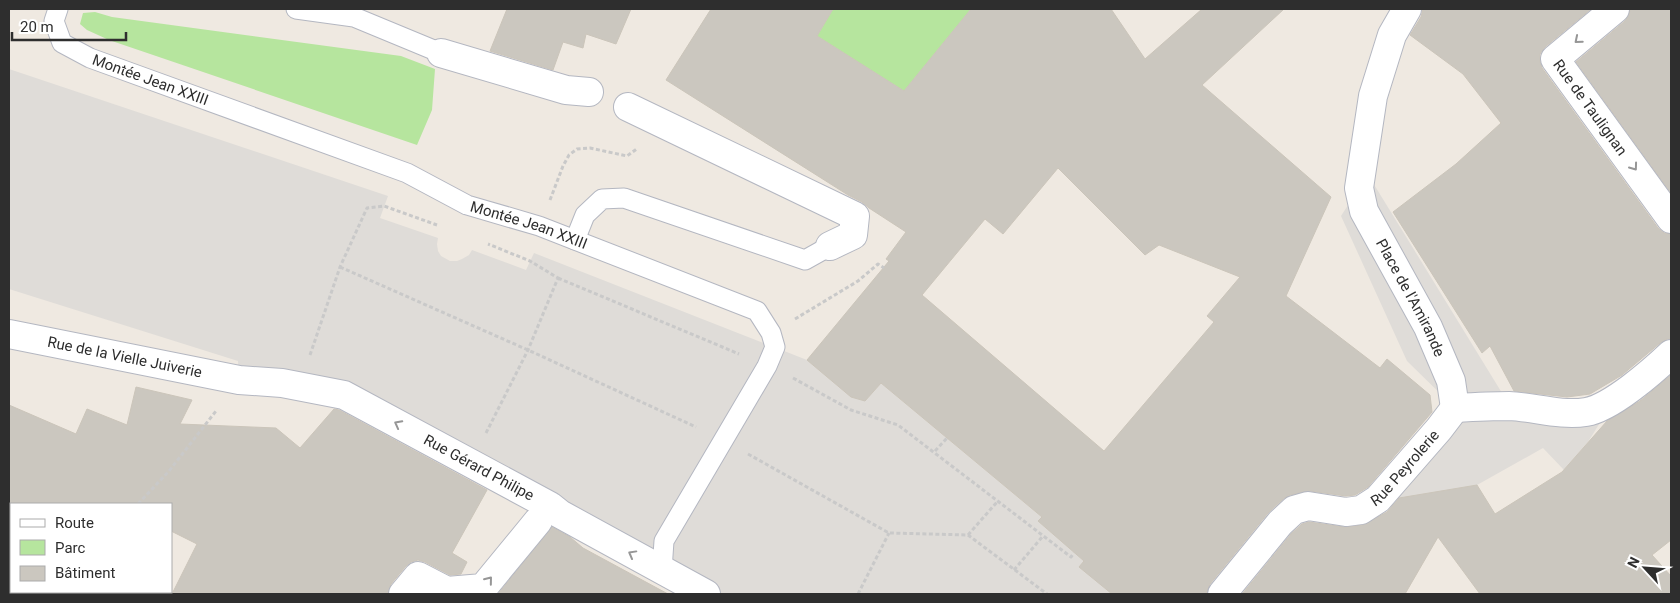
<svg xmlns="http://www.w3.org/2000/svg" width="1680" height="603" viewBox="0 0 1680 603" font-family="Roboto,sans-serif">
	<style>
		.green { fill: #b6e59e }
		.plaza { fill: #dfdcd8 }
		.building { fill: #cbc7bf; stroke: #cbc5ba; fill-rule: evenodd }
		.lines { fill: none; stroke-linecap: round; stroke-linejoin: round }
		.lane-casing { stroke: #b4b7c1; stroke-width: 21 }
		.street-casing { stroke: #b4b7c1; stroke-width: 30 }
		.path { stroke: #c9c9c9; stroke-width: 3; stroke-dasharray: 4 2.5; stroke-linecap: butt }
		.lane { stroke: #fff; stroke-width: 19 }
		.street { stroke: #fff; stroke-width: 28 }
		.oneway { stroke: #969696 }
		.labels { text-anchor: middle; stroke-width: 4; stroke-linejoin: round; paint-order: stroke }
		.street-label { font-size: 15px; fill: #2e2e2e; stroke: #fff }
	</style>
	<rect width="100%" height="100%" fill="#efe9e1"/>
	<path class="green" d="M 833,9 L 971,9 L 904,91 L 817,36 Z
		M 95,12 L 112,17 L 401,56 L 435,69 L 432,110 L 417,145 L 109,40 L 87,30 L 80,24 L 83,13 Z"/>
	<path class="plaza" d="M 9,69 L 388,196 L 380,218 L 438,238 L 437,244 L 438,251 L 441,256 L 450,261 L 457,261 L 462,259 L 469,255 L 472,250 L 526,270 L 534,253 L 807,360 L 852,397 L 865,401 L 881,383 L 1042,517 L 1038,521 L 1084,561 L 1080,567 L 1112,594 L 706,594 L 344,395 L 239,380 L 238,361 L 9,289 Z
		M 1370,178 L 1510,406 L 1455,408 L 1407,361 L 1341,216 L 1359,188 Z
		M 1469,419 L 1601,421 L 1588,442 L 1564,470 L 1543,448 L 1477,485 L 1389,500 L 1451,428 Z"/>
	<path class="building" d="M 507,9 L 631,9 L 616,44 L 586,34 L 583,48 L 563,42 L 553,70 L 490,51 Z
		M 711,9 L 833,9 L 817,36 L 904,91 L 971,9 L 1111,9 L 1145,59 L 1202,9 L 1284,9 L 1202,85 L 1331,197 L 1286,296 L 1380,368 L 1387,359 L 1430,395 L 1432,412 L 1368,487 L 1355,495 L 1346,496 L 1310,491 L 1290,495 L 1283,499 L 1268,513 L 1210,584 L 1206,594 L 1112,594 L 1079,567 L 1084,561 L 1038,521 L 1042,517 L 881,383 L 865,401 L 851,397 L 807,360 L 889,261 L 886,259 L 906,232 L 869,208 L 862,202 L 848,195 L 666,80 ZM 1058,168 L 1145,255 L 1159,245 L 1240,277 L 1207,316 L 1214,322 L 1104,451 L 922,295 L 985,219 L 1003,234 Z
		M 1423,9 L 1591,9 L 1545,47 L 1540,54 L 1540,61 L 1542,68 L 1658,228 L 1664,233 L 1671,234 L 1671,339 L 1667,339 L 1660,343 L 1622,375 L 1590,394 L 1567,397 L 1514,391 L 1490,346 L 1482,353 L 1393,212 L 1456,164 L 1501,123 L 1463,74 L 1410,35 L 1421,17 Z
		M 1630,9 L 1671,9 L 1671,193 L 1576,62 L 1625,21 L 1629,15 Z
		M 1671,375 L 1671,540 L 1652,555 L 1671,576 L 1671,594 L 1480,594 L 1438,537 L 1405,594 L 1243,593 L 1291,534 L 1302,524 L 1309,522 L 1344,527 L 1363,525 L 1387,512 L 1399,498 L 1477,485 L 1495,514 L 1562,472 L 1607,421 L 1640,401 Z
		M 136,387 L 192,400 L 180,424 L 276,428 L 300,448 L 334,409 L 339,410 L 487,490 L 452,553 L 467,562 L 461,574 L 450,575 L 425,562 L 418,560 L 411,562 L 406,566 L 391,584 L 388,594 L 172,594 L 197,544 L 171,531 L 171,504 L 9,504 L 9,405 L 76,434 L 87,409 L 127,425 Z
		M 552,527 L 570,537 L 583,548 L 668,594 L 498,594 Z"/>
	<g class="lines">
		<defs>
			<g id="lane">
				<path id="s1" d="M 58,9 L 54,21 L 62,43 L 90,58 L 407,173 L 467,205 L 539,226 L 757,311 L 771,333 L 775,347 L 767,366 L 664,541 L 662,570"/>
				<path d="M 296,9 L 354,17 L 441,53"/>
				<path d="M 575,240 L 585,215 L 602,199 L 624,198 L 805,260 L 830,246"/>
			</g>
			<g id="street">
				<path id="s2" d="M 1407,9 L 1392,35 L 1373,96 L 1359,188 L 1364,211 L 1428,327 L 1451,381 L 1455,408"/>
				<path id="s3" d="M 1615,9 L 1555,59 L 1671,219"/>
				<path d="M 441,53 L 566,90 L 589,92"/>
				<path d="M 628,107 L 855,216 L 853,235 L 830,246"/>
				<path id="s4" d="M 9,334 L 239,380 L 282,383 L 344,395 L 550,506 L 560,514 L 706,594"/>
				<path d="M 1455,408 C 1473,407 1491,406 1509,406 C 1534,407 1560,416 1586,412 C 1611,408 1653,371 1671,354"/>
				<path d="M 403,594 L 418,576 L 447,591 L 483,588 L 538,521"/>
				<path id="s5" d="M 1222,594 L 1280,523 L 1294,510 L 1308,506 L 1346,512 L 1361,510 L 1378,499 L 1439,429 L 1455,408"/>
			</g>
		</defs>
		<use href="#lane" class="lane-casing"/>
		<use href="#street" class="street-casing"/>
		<path class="path" d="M 550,200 L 563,166 L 569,155 L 577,149 L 590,148 L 627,156 L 638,148
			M 340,267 L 528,350 L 696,427
			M 558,278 L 739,354
			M 795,319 L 858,281 L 878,264 L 884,268
			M 310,355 L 340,267 L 367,208 L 384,206 L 437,225
			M 793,378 L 851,410 L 898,425 L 1071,557 L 1074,553
			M 486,433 L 528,350 L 558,278 L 530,261 L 488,244
			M 935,451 L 947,438
			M 748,454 L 889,533 L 968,535 L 1047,594
			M 9,503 L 11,506
			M 138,504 L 169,471 L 216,411
			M 968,535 L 997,502
			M 1014,570 L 1043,536
			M 61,594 L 62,592
			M 858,594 L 889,533"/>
		<use href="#lane" class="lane"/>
		<use href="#street" class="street"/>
	</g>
	<defs><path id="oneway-chevron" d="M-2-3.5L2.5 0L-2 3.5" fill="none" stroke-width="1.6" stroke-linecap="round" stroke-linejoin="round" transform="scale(1.25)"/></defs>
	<g class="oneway">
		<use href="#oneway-chevron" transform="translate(1578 40) rotate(140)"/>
		<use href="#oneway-chevron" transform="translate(1634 167) rotate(54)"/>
		<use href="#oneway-chevron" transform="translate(398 424) rotate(-152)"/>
		<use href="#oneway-chevron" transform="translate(632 554) rotate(-151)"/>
		<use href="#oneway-chevron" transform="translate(489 580) rotate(-51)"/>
	</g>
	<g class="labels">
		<g class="street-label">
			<text dy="5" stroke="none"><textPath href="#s1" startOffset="132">Montée Jean XXIII</textPath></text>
			<text dy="5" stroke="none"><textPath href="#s3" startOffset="138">Rue de Taulignan</textPath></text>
			<text dy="5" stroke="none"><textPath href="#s1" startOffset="538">Montée Jean XXIII</textPath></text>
			<text dy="5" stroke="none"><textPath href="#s2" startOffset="309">Place de l'Amirande</textPath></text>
			<text dy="5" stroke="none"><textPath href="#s4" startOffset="118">Rue de la Vielle Juiverie</textPath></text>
			<text dy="5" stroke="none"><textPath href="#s5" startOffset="240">Rue Peyrolerie</textPath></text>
			<text dy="5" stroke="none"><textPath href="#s4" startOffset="494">Rue Gérard Philipe</textPath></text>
		</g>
	</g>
	<rect width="1680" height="603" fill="none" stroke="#2e2e2e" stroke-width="20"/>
	<rect x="10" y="503" width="162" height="90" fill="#ffffff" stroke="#ababab"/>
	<rect x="20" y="519" width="25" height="8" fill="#ffffff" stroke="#ababab"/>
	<text x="55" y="528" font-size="15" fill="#2e2e2e">Route</text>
	<rect x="20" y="540" width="25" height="15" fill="#b6e59e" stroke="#ababab"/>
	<text x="55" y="553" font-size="15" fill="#2e2e2e">Parc</text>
	<rect x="20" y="566" width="25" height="15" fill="#cbc7bf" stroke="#ababab"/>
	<text x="55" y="578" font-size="15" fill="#2e2e2e">Bâtiment</text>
	<g transform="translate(1645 568) rotate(296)" stroke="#ffffff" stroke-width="4" paint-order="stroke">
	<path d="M0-4L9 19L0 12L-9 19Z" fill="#2e2e2e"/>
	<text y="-8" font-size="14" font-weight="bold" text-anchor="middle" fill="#2e2e2e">N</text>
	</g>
	<path d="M12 32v8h114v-8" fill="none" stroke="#2e2e2e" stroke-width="2.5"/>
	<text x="20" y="32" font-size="15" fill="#2e2e2e" stroke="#ffffff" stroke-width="4" paint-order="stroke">20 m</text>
</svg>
